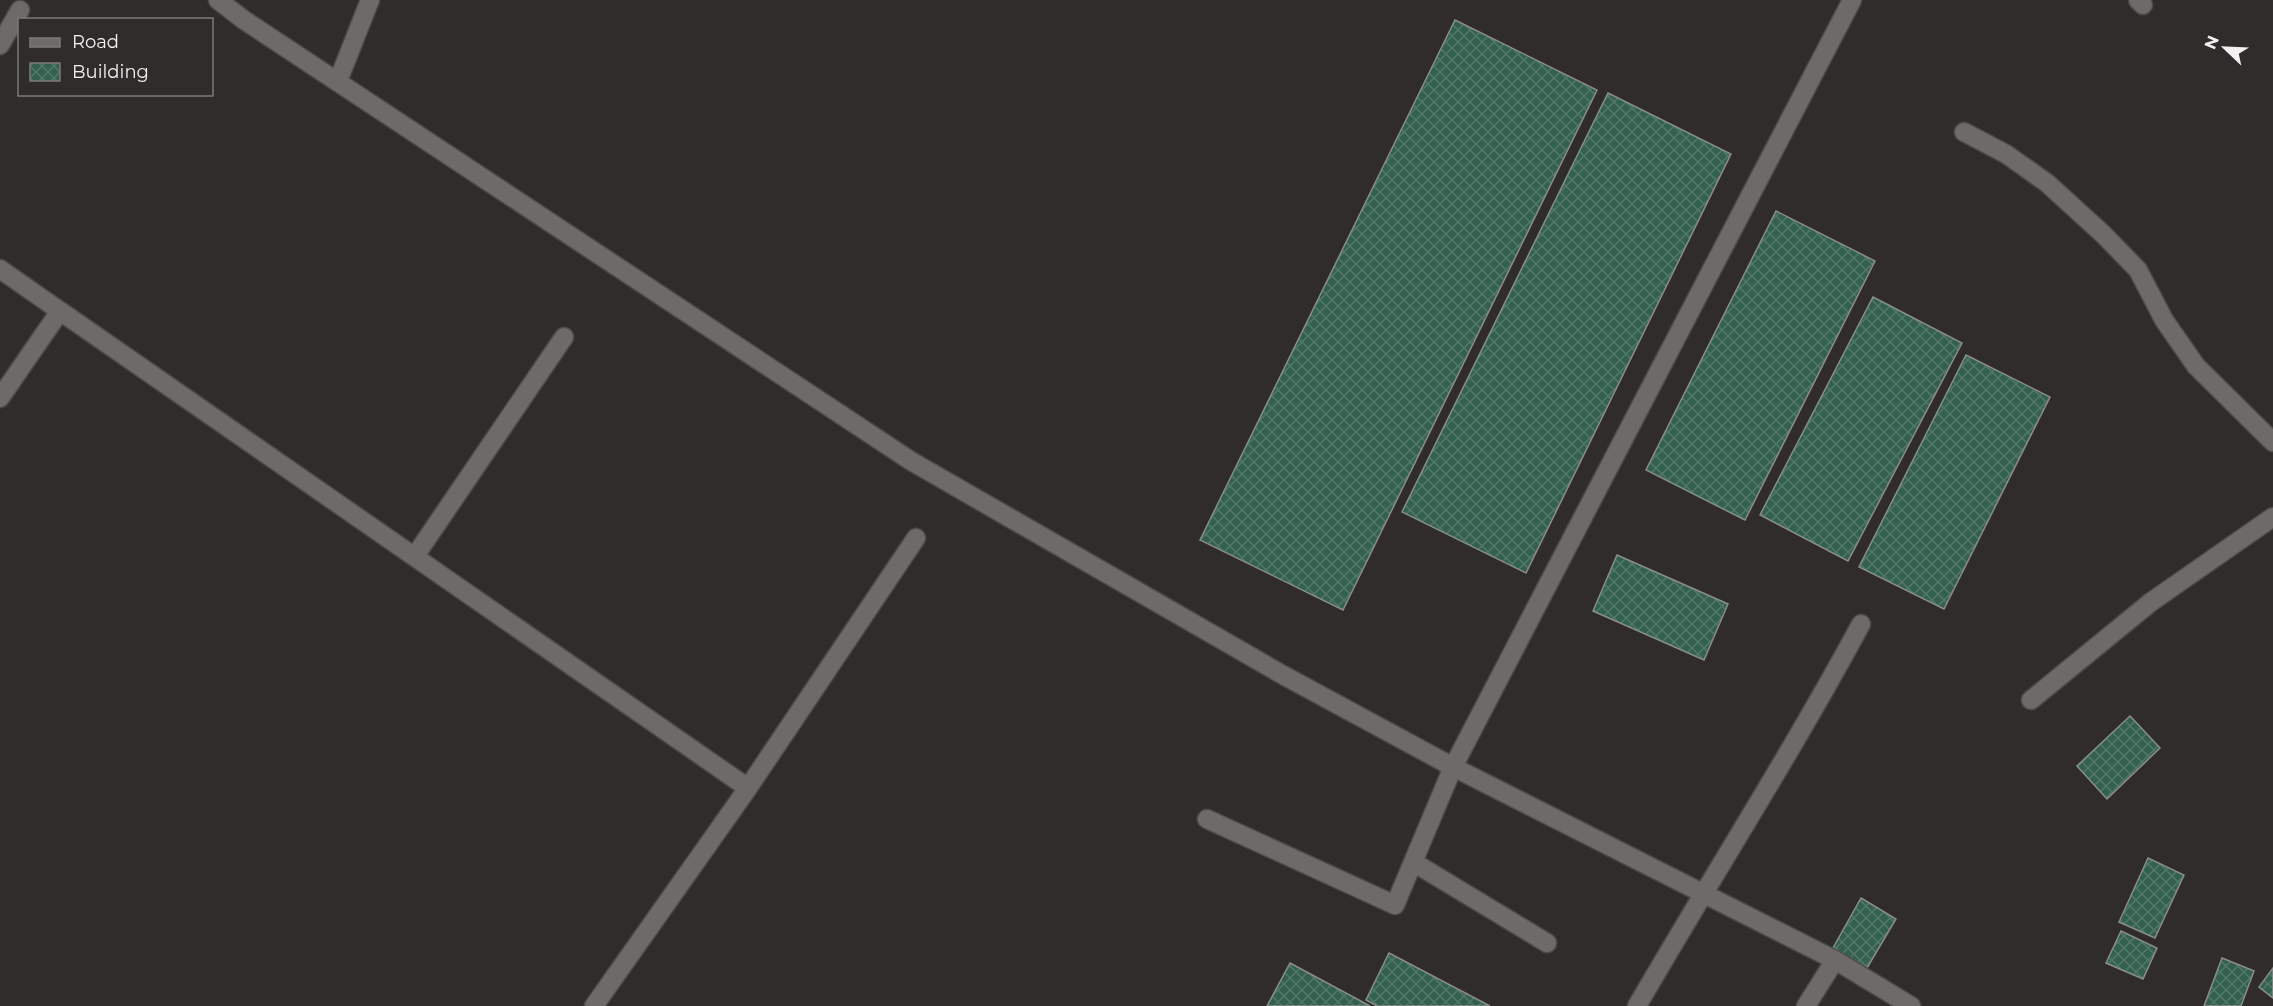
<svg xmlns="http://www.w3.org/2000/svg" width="2273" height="1006" viewBox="0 0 2273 1006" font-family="Montserrat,sans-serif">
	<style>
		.building { fill: url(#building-cross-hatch); stroke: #898d8b; stroke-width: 1.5 }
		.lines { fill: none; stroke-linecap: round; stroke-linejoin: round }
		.service-casing { stroke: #4c4a49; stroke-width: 21 }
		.minor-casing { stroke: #4c4a49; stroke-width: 21 }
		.service { stroke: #6d6a69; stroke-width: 18 }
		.minor { stroke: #6d6a69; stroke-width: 18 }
	</style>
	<defs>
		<pattern id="building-cross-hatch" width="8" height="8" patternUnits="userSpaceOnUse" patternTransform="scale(1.5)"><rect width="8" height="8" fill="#34614d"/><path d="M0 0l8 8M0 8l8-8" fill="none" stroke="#527867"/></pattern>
	</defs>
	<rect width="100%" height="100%" fill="#2f2c2b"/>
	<path class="building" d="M 1455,20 L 1597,90 L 1343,610 L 1200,540 Z
		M 1608,93 L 1731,154 L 1526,573 L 1402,512 Z
		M 1776,211 L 1875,261 L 1745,520 L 1646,470 Z
		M 1873,297 L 1962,343 L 1848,561 L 1760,515 Z
		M 1966,355 L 2050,397 L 1944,609 L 1859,567 Z
		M 1617,555 L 1728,604 L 1704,660 L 1593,611 Z
		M 2130,716 L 2160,748 L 2107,799 L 2077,766 Z
		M 2148,858 L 2184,875 L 2155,938 L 2119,922 Z
		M 1861,898 L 1896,919 L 1867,968 L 1833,948 Z
		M 2121,931 L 2157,948 L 2143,979 L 2106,963 Z
		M 1389,953 L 1490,1006 L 1377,1006 L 1366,1000 Z
		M 2222,958 L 2254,971 L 2241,1006 L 2204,1006 Z
		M 1290,963 L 1370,1006 L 1267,1006 Z
		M 2273,968 L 2273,998 L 2259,987 Z"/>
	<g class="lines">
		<defs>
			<path id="service" d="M 2138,0 L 2143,5
				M 0,45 L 20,10
				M 338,81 L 370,0
				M 0,269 L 60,311 L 0,398
				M 60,311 L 748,788 L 594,1006
				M 415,556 L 564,337
				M 748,788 L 916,538
				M 1207,819 L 1395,905 L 1453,767 L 1852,0
				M 1413,862 L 1547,943"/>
			<path id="minor" d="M 218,0 L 244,20 L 911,461 L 1283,675 L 1453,767 L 1835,960 L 1911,1006
				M 1964,132 L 2006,154 L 2047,183 L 2104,235 L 2138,270 L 2164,320 L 2196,366 L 2273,442
				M 2031,700 L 2151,602 L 2273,517
				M 1637,1006 C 1711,878 1791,754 1861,624
				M 1806,1006 L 1835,960"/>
		</defs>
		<use href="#service" class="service-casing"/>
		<use href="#minor" class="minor-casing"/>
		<use href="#service" class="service"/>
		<use href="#minor" class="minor"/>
	</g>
	<rect x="18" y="18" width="195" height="78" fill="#2f2c2b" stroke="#7d7a7a" stroke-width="1.5"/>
	<rect x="30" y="38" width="30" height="9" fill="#6d6a69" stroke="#7d7a7a" stroke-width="1.5"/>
	<text x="72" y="48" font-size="18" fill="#f2f0f0">Road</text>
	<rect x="30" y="63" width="30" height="18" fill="url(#building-cross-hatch)" stroke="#7d7a7a" stroke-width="1.5"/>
	<text x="72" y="78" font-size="18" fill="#f2f0f0">Building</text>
	<g transform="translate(2225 48) rotate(293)" stroke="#2f2c2b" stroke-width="4.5" paint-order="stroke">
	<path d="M0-4.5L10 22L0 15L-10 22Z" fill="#f2f0f0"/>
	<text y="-9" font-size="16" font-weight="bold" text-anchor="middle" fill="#f2f0f0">N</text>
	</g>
</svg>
